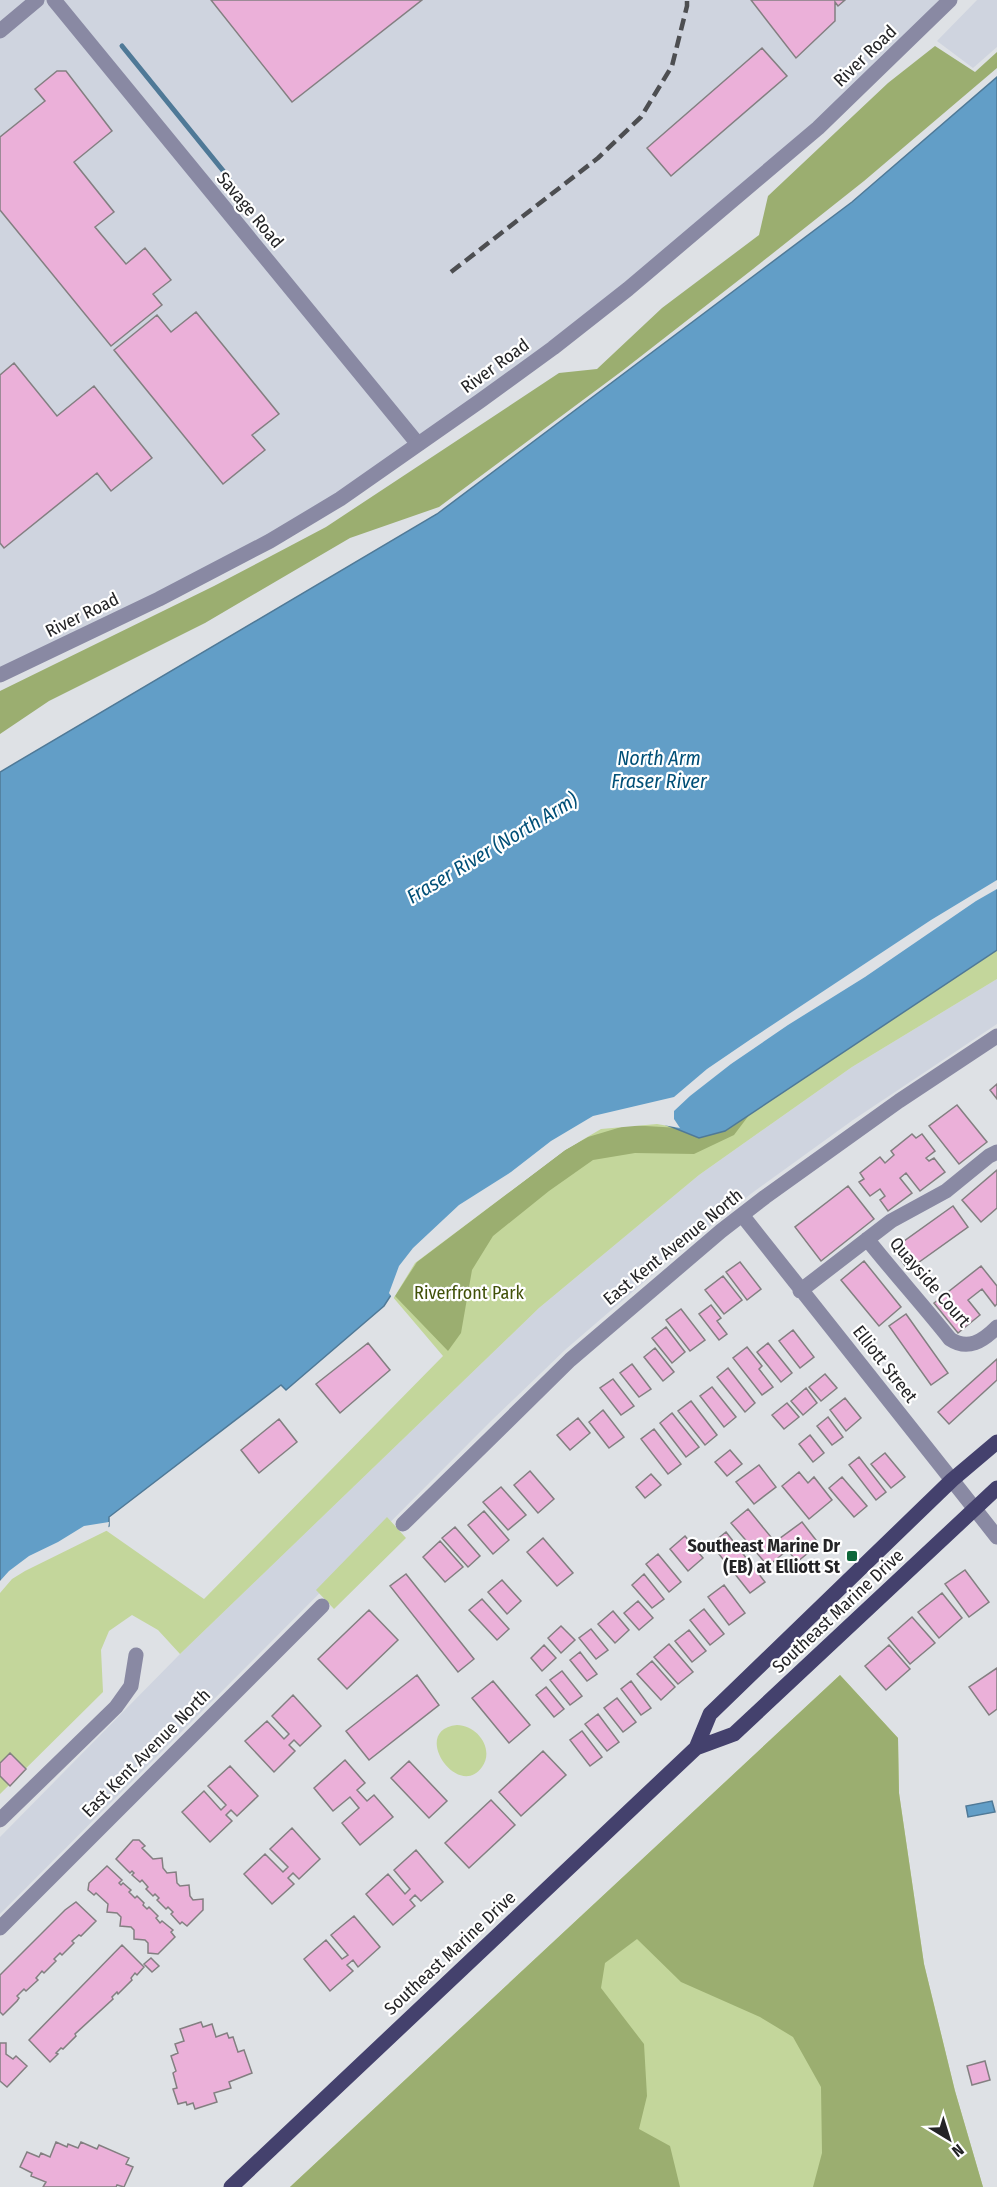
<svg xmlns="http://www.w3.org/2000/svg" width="997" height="2187" viewBox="0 0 997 2187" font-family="'Fira Sans Condensed',sans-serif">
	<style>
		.built { fill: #cfd4df }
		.green { fill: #c3d69b }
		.forest { fill: #9bae70 }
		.water { fill: #629ec7; stroke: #4f7997; stroke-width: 1.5 }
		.pier { fill: #dee1e5 }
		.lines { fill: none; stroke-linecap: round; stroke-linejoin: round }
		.stream { stroke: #4f7997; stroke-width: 5 }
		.building { fill: #ebb0d9; stroke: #837f81; stroke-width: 1.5 }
		.minor { stroke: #8989a3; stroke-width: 15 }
		.tertiary { stroke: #8989a3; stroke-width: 15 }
		.primary { stroke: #44416d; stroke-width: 15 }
		.rail { stroke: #4d4e51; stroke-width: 4.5; stroke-dasharray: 12 6; stroke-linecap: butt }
		.poi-dot { fill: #0e673a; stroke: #fff; stroke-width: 2 }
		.labels { text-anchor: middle; stroke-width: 4.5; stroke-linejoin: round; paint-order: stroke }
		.street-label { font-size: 18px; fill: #242426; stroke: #fff }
		.park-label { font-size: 18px; fill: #405008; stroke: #fff }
		.poi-label { font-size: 18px; font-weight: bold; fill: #242426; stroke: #fff; text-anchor: end }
		.water-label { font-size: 20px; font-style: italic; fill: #004f77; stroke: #fff }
	</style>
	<rect width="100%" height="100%" fill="#dee1e5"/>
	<path class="built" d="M 0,0 L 950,0 L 628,289 L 340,499 L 0,675 Z
		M 977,0 L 997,0 L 997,47 L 973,68 L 937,41 Z
		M 997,979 L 997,1024 L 853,1120 L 752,1193 L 694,1239 L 566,1349 L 491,1421 L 0,1914 L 0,1837 L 180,1654 L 539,1308 L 699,1175 L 852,1067 Z"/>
	<path class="green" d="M 997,950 L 997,979 L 852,1067 L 699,1175 L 539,1308 L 180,1654 L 158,1630 L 132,1615 L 109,1631 L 101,1650 L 103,1692 L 0,1794 L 0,1590 L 10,1577 L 104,1529 L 204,1599 L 443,1356 L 392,1296 L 413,1261 L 601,1126 L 657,1121 L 725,1131 Z
		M 387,1517 L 406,1538 L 334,1609 L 316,1590 Z
		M 840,1675 L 898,1738 L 899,1793 L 924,1964 L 955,2091 L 983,2187 L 290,2187 Z
		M 457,1725 C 477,1725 495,1749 482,1767 C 458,1801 409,1730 457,1725 Z"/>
	<path class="forest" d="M 935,46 L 975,72 L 997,52 L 997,68 L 864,181 L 753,269 L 622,371 L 439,507 L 350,538 L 205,623 L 49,701 L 0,734 L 0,691 L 214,586 L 326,527 L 559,373 L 597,369 L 662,308 L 759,235 L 768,196 L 888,83 Z
		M 759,1102 L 734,1135 L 694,1154 L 635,1153 L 593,1160 L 549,1191 L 493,1236 L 472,1270 L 461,1333 L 448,1351 L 395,1296 L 417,1262 L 565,1150 L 588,1137 L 628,1125 L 680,1128 Z
		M 840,1675 L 898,1738 L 899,1793 L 924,1964 L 955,2091 L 983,2187 L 813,2187 L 822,2153 L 821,2087 L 793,2037 L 760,2017 L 681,1982 L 637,1939 L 605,1963 L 601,1988 L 644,2044 L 647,2096 L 639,2129 L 670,2146 L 680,2187 L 290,2187 Z"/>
	<path class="water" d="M 997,77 L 997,950 L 725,1131 L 699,1138 L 657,1121 L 601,1126 L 563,1149 L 413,1261 L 384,1306 L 286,1390 L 281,1385 L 109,1517 L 109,1526 L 10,1577 L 0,1590 L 0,772 L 437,514 L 852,202 Z
		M 992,1801 L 995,1812 L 968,1817 L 966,1806 Z"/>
	<path class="pier" d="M 997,880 L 997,889 L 976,901 L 865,977 L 788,1025 L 731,1064 L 690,1096 L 674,1111 L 674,1119 L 680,1128 L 657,1124 L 601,1129 L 565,1150 L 415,1263 L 393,1299 L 389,1293 L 399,1266 L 413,1248 L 459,1205 L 511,1172 L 551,1141 L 593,1116 L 674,1097 L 707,1069 L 751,1039 L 931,920 Z
		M 109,1522 L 108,1530 L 25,1571 L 12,1579 L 0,1593 L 0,1581 L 9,1571 L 29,1556 L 58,1542 L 84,1526 Z"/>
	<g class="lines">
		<path class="stream" d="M 122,46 L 229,178"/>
	</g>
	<path class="building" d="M 211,0 L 422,0 L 292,102 Z
		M 751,0 L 845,0 L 838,6 L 835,2 L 835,21 L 796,58 Z
		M 762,48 L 787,76 L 671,176 L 647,148 Z
		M 57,71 L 66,71 L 112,131 L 74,162 L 114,212 L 95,227 L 126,264 L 145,248 L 171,280 L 153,294 L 162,305 L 111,346 L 0,210 L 0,137 L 45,101 L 35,89 Z
		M 196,312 L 279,414 L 252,435 L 265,450 L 223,484 L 114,350 L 157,315 L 171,332 Z
		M 14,363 L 57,416 L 94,386 L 152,458 L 111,491 L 97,473 L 4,548 L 0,543 L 0,375 Z
		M 997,1084 L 997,1099 L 990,1090 Z
		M 957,1105 L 987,1142 L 959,1164 L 929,1126 Z
		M 912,1134 L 916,1138 L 922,1134 L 935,1151 L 926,1158 L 929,1161 L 934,1158 L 945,1172 L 920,1191 L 906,1173 L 900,1178 L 912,1193 L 888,1211 L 880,1200 L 885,1196 L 880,1189 L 870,1196 L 859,1182 L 864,1179 L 860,1173 L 880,1157 L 885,1163 L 894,1155 L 891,1151 Z
		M 997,1170 L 997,1208 L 981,1222 L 962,1200 Z
		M 848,1186 L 874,1219 L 821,1261 L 795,1227 Z
		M 953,1206 L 968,1227 L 908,1270 L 893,1249 Z
		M 864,1261 L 901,1307 L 879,1326 L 841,1280 Z
		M 740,1262 L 761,1289 L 747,1300 L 726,1272 Z
		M 981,1266 L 997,1286 L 997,1304 L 995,1306 L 982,1289 L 968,1300 L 980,1315 L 958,1333 L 934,1303 Z
		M 723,1276 L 742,1300 L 724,1314 L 705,1290 Z
		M 711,1305 L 721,1318 L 717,1321 L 727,1334 L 719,1340 L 699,1314 Z
		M 681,1309 L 705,1340 L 690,1351 L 666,1320 Z
		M 906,1314 L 948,1373 L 931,1385 L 889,1326 Z
		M 666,1327 L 685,1352 L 672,1363 L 652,1338 Z
		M 793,1330 L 814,1357 L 800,1368 L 779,1341 Z
		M 368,1343 L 390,1370 L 340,1413 L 316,1384 Z
		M 768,1343 L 792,1373 L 781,1382 L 757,1352 Z
		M 747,1347 L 762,1366 L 759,1369 L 773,1387 L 762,1395 L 733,1358 Z
		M 655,1348 L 674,1372 L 663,1381 L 644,1357 Z
		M 997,1359 L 997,1380 L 949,1424 L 938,1412 Z
		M 632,1364 L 651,1389 L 639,1397 L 620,1373 Z
		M 728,1368 L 755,1403 L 745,1412 L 717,1377 Z
		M 825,1374 L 837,1388 L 821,1401 L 809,1387 Z
		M 613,1379 L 634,1406 L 621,1415 L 600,1388 Z
		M 712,1387 L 736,1417 L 724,1427 L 700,1396 Z
		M 806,1388 L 817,1403 L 803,1415 L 791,1401 Z
		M 845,1398 L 861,1418 L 846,1431 L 830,1410 Z
		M 691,1401 L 717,1435 L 705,1445 L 678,1411 Z
		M 787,1403 L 799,1417 L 784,1429 L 772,1415 Z
		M 603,1410 L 624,1437 L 609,1448 L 589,1422 Z
		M 672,1413 L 699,1447 L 686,1457 L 660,1423 Z
		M 828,1417 L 843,1437 L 832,1445 L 817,1426 Z
		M 578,1418 L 590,1433 L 570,1450 L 557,1435 Z
		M 279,1419 L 297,1442 L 259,1473 L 241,1450 Z
		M 654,1429 L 681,1464 L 668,1474 L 641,1439 Z
		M 810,1435 L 824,1453 L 813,1462 L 799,1444 Z
		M 730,1450 L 742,1464 L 727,1476 L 715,1462 Z
		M 885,1453 L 905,1477 L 891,1488 L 871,1464 Z
		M 859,1457 L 886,1492 L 876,1500 L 849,1465 Z
		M 759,1465 L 776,1487 L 754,1504 L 736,1482 Z
		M 530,1471 L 554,1499 L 538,1513 L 514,1485 Z
		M 799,1472 L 808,1483 L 814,1477 L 832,1500 L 809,1519 L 782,1486 Z
		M 651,1474 L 661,1485 L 645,1498 L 636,1487 Z
		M 842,1477 L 867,1506 L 854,1517 L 829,1488 Z
		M 501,1487 L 526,1515 L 508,1530 L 483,1502 Z
		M 748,1509 L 784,1553 L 768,1566 L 731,1523 Z
		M 484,1511 L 509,1540 L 493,1554 L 468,1525 Z
		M 802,1522 L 819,1544 L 797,1562 L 779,1539 Z
		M 455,1527 L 480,1556 L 468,1567 L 442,1538 Z
		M 726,1532 L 765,1582 L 750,1593 L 711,1544 Z
		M 685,1536 L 703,1558 L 688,1571 L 670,1549 Z
		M 543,1538 L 573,1573 L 557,1586 L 527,1552 Z
		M 440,1541 L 463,1567 L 445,1582 L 423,1557 Z
		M 658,1554 L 681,1582 L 669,1592 L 646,1564 Z
		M 965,1570 L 989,1602 L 969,1617 L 945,1584 Z
		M 406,1574 L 474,1659 L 458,1672 L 390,1586 Z
		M 644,1574 L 664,1599 L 652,1608 L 632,1585 Z
		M 502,1580 L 521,1601 L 507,1614 L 488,1592 Z
		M 724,1585 L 745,1613 L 729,1625 L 708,1597 Z
		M 942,1593 L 962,1618 L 939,1638 L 918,1612 Z
		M 482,1599 L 509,1629 L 497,1640 L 469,1610 Z
		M 638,1601 L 653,1618 L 639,1630 L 624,1613 Z
		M 704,1609 L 724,1634 L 710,1645 L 690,1620 Z
		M 369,1610 L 398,1640 L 347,1689 L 318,1659 Z
		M 613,1611 L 629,1630 L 615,1643 L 598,1624 Z
		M 912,1617 L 935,1643 L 910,1664 L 888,1638 Z
		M 561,1626 L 575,1640 L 561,1653 L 548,1638 Z
		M 591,1629 L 608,1650 L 596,1659 L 579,1638 Z
		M 689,1630 L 706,1651 L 692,1662 L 675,1641 Z
		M 669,1644 L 693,1672 L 678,1684 L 654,1657 Z
		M 544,1645 L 556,1658 L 542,1671 L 531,1658 Z
		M 889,1645 L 910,1669 L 886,1690 L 865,1666 Z
		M 580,1652 L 597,1674 L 587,1681 L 570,1660 Z
		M 652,1661 L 675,1687 L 661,1700 L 637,1674 Z
		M 997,1668 L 997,1709 L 989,1715 L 969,1687 Z
		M 562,1671 L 582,1696 L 570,1705 L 550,1680 Z
		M 417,1675 L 439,1705 L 369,1760 L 346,1731 Z
		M 493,1681 L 530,1725 L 509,1743 L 472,1698 Z
		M 631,1681 L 651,1708 L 641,1715 L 621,1689 Z
		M 546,1687 L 564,1709 L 554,1717 L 536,1695 Z
		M 293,1695 L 321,1726 L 300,1746 L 294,1740 L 289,1745 L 295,1751 L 274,1772 L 245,1741 L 267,1721 L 284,1739 L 289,1734 L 272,1716 Z
		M 617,1698 L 636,1722 L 623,1732 L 604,1708 Z
		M 598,1714 L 619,1742 L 607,1751 L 585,1724 Z
		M 582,1731 L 602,1757 L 590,1766 L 570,1740 Z
		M 543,1751 L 566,1775 L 521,1816 L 499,1792 Z
		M 10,1753 L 26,1769 L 10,1786 L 0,1776 L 0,1763 Z
		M 345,1760 L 365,1783 L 357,1790 L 367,1801 L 374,1795 L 393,1817 L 360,1845 L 342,1823 L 359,1808 L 350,1797 L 333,1811 L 314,1788 Z
		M 409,1761 L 447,1801 L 429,1818 L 391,1778 Z
		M 230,1766 L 258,1796 L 237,1816 L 231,1810 L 226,1815 L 232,1821 L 210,1842 L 182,1812 L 204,1791 L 221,1810 L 226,1805 L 208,1786 Z
		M 491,1800 L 515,1825 L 469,1868 L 445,1843 Z
		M 292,1828 L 320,1859 L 299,1879 L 293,1873 L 288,1878 L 294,1884 L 272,1904 L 244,1874 L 265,1854 L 283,1872 L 288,1867 L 270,1849 Z
		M 133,1840 L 139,1840 L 145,1846 L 142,1848 L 153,1859 L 162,1858 L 163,1868 L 167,1873 L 176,1872 L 177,1883 L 180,1886 L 189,1885 L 190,1896 L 193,1900 L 203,1899 L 203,1910 L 187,1926 L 182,1922 L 180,1924 L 171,1914 L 173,1912 L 168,1907 L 166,1909 L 157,1900 L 159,1898 L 155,1894 L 153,1896 L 146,1889 L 148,1887 L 142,1880 L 140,1882 L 132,1875 L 134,1873 L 132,1871 L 130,1873 L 116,1859 Z
		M 416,1850 L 443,1882 L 421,1901 L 415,1895 L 410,1900 L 415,1906 L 393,1925 L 366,1894 L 388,1874 L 405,1894 L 410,1889 L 394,1870 Z
		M 107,1866 L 122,1880 L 119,1883 L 121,1885 L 123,1883 L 131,1890 L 129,1892 L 135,1898 L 137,1896 L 144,1903 L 143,1905 L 147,1909 L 149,1907 L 158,1916 L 156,1918 L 160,1923 L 162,1921 L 173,1930 L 171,1932 L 175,1937 L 158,1954 L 148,1953 L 148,1943 L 145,1940 L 134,1939 L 134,1930 L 131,1927 L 120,1926 L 121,1917 L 117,1913 L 107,1912 L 108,1904 L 96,1893 L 94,1895 L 88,1890 L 89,1883 Z
		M 76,1902 L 96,1921 L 81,1936 L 79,1935 L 72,1941 L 74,1943 L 62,1955 L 60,1953 L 54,1959 L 56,1961 L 44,1973 L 42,1971 L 36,1978 L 38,1980 L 26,1991 L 24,1989 L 17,1996 L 19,1998 L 17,2001 L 3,2015 L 0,2012 L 0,1975 L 65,1910 Z
		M 354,1916 L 380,1947 L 358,1967 L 353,1960 L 347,1965 L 353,1971 L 330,1991 L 304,1959 L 326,1940 L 342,1959 L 348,1955 L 331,1935 Z
		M 122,1945 L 144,1967 L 137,1975 L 135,1973 L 131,1978 L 132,1980 L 118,1994 L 117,1992 L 112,1997 L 113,1999 L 75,2034 L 76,2036 L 63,2049 L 61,2048 L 56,2053 L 58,2054 L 50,2062 L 29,2040 Z
		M 151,1958 L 159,1966 L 152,1972 L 144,1964 Z
		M 201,2022 L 203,2027 L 212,2024 L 216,2037 L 227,2033 L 229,2038 L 233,2037 L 238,2052 L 244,2050 L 252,2073 L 229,2082 L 231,2088 L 214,2093 L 217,2102 L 195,2109 L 193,2103 L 187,2105 L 186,2102 L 178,2104 L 173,2089 L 177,2088 L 173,2073 L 176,2071 L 171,2056 L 178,2053 L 175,2044 L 184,2041 L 180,2029 Z
		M 0,2043 L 6,2043 L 6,2054 L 13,2059 L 16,2056 L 27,2066 L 7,2087 L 0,2081 Z
		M 985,2061 L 990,2080 L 972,2085 L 967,2066 Z
		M 56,2142 L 67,2147 L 68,2144 L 78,2148 L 81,2142 L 97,2149 L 99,2145 L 129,2158 L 126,2164 L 133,2167 L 124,2187 L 117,2185 L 116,2187 L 43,2187 L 46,2182 L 31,2176 L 32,2173 L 20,2167 L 27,2152 L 39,2157 L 41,2153 L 50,2157 Z"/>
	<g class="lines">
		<path class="minor" d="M 54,0 L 418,444
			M 0,31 L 37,0
			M 742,1215 L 952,1480
			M 867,1239 C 894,1273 923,1305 950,1339 C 968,1351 983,1341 997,1327
			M 800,1291 L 891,1221 L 946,1191 L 989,1156 L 997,1152
			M 403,1524 L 570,1360 L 721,1231 L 765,1197 L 899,1101 L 997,1036
			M 0,1820 L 116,1707 L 131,1686 L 136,1655
			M 0,1928 L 322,1606"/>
		<path class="tertiary" d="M 0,675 L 159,599 L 270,541 L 340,499 L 480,401 L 553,348 L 628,289 L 818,128 L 950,0
			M 952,1480 L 997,1537"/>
		<path class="primary" d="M 696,1748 L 710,1714 L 952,1480 L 997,1442
			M 231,2187 L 696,1748 L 734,1734 L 997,1488"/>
		<path class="rail" d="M 451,272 L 598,158 L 641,117 L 672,66 L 687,6 L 687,0"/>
	</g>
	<rect class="poi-dot" x="846" y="1550" width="12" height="12" rx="3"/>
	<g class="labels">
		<g class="street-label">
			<text transform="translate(865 56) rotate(-44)" y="6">River Road</text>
			<text transform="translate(250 210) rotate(50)" y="6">Savage Road</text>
			<text transform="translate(495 366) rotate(-36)" y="6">River Road</text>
			<text transform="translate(82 615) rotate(-26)" y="6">River Road</text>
			<text transform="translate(673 1247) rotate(-39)" y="6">East Kent Avenue North</text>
			<text transform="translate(930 1282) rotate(49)" y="6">Quayside Court</text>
			<text transform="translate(885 1364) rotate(52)" y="6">Elliott Street</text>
			<text transform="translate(838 1611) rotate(-43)" y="6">Southeast Marine Drive</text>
			<text transform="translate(146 1753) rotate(-45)" y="6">East Kent Avenue North</text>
			<text transform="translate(450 1953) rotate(-43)" y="6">Southeast Marine Drive</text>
		</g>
		<g class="park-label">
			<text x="469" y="1299">Riverfront Park</text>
		</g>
		<g class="poi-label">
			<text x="840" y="1552">Southeast Marine Dr<tspan x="840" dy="21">(EB) at Elliott St</tspan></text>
		</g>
		<g class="water-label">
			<text x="659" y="765">North Arm<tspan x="659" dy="23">Fraser River</tspan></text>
			<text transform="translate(492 848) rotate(-31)" y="7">Fraser River (North Arm)</text>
		</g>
	</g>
	<g transform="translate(949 2139) rotate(142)" stroke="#ffffff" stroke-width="4.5" paint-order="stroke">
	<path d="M0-4.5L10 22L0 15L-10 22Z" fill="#242426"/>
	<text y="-9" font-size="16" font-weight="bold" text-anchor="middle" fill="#242426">N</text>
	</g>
</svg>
